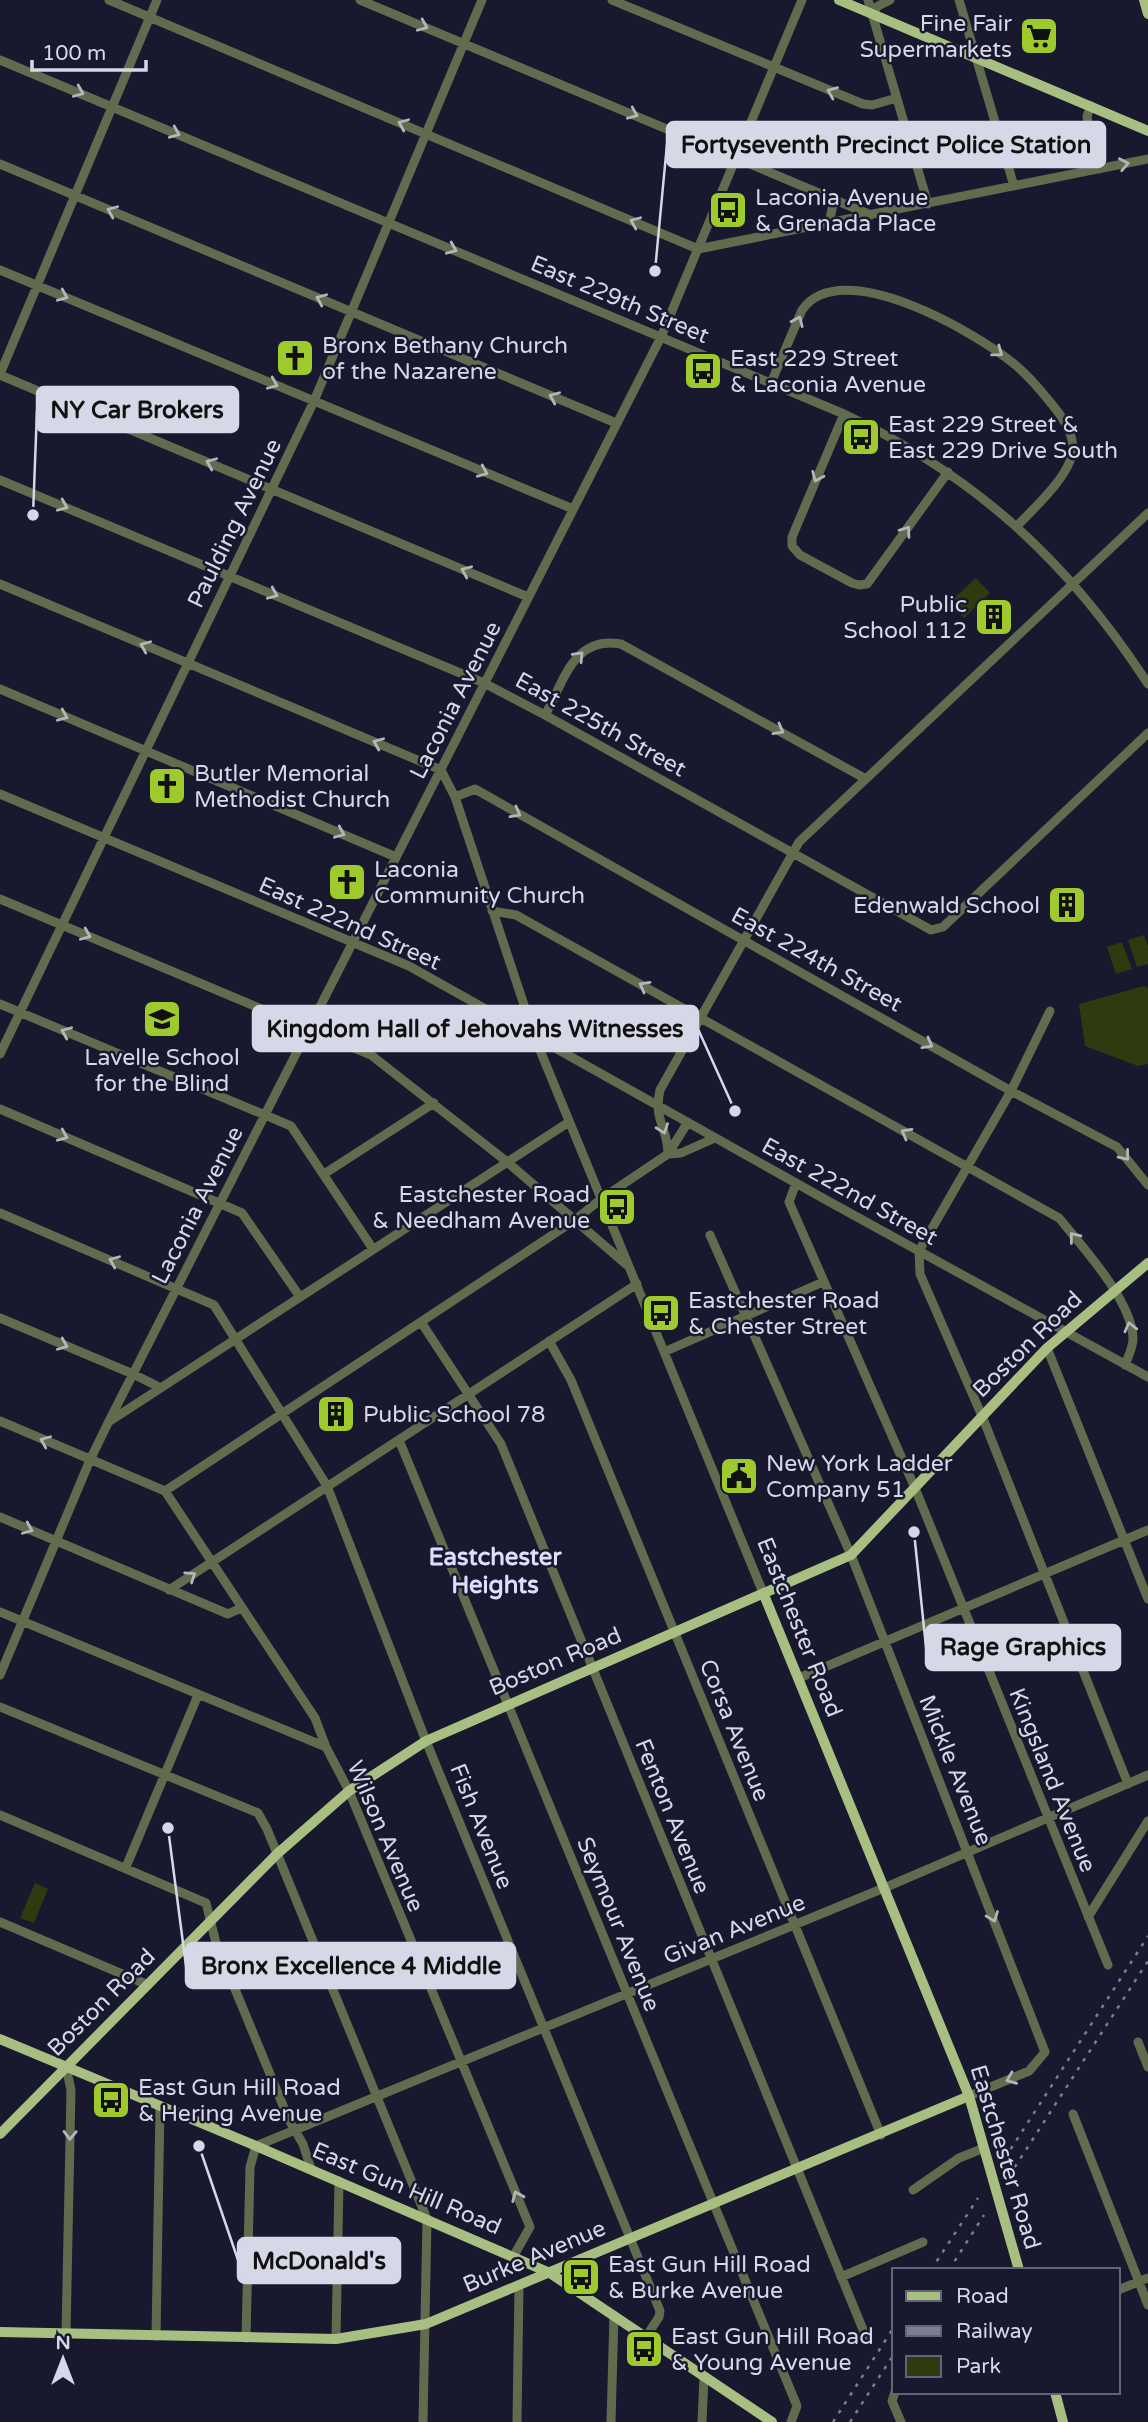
<svg xmlns="http://www.w3.org/2000/svg" width="1148" height="2422" viewBox="0 0 1148 2422" font-family="'Varela Round',sans-serif">
	<style>
		.green { fill: #2d3b0f }
		.lines { fill: none; stroke-linecap: round; stroke-linejoin: round }
		.minor { stroke: #616c4f; stroke-width: 9 }
		.major { stroke: #a9bf81; stroke-width: 10 }
		.rail { stroke: #7e7e91; stroke-width: 2.5; stroke-dasharray: 3.5 7; stroke-linecap: butt }
		.oneway { stroke: #b3b7b9 }
		.labels { text-anchor: middle; stroke-width: 5; stroke-linejoin: round; paint-order: stroke }
		.poi-label { font-size: 23px; fill: #d6d7e7; stroke: #18182f; text-anchor: start }
		.street-label { font-size: 23px; fill: #d6d7e7; stroke: #18182f }
		.neighbourhood-label { font-size: 24px; font-weight: bold; fill: #dcdefe; stroke: #18182f }
		.leader { fill: none; stroke: #d6d7e7; stroke-width: 2.5 }
		.callout-dot { fill: #d6d7e7; stroke: #18182f; stroke-width: 2.5 }
		.callout { fill: #d6d7e7; stroke: #d6d7e7; stroke-width: 2.5 }
		.callout-label { font-size: 24px; text-anchor: middle; font-weight: bold; fill: #111 }
	</style>
	<rect width="100%" height="100%" fill="#18182f"/>
	<path class="green" d="M 976,578 L 990,593 L 964,618 L 949,603 Z
		M 1144,935 L 1148,946 L 1148,964 L 1137,967 L 1128,940 Z
		M 1122,942 L 1132,969 L 1116,974 L 1107,947 Z
		M 1144,986 L 1148,988 L 1148,1064 L 1138,1066 L 1085,1046 L 1079,1004 Z
		M 35,1883 L 48,1889 L 34,1923 L 20,1918 Z"/>
	<g class="lines">
		<path class="minor" d="M 109,0 L 698,249
			M 360,0 L 871,215
			M 612,0 L 863,104 L 872,105 L 897,98
			M 868,0 L 928,204
			M 959,0 L 1014,186
			M 872,14 L 878,6 L 890,0
			M 0,60 L 844,414 C 976,476 1069,562 1148,684
			M 1091,106 L 1087,116 L 1088,123 L 1099,169
			M 0,164 L 616,423
			M 829,223 L 834,200
			M 698,249 L 1148,159
			M 0,270 L 573,509
			M 0,374 L 157,0
			M 0,375 L 528,597
			M 771,383 L 802,310 C 841,254 975,332 1013,363 C 1027,374 1039,388 1050,402 C 1061,415 1073,431 1073,449 C 1071,475 1035,507 1017,526
			M 844,414 L 792,537 L 792,546 L 800,555 L 852,583 L 859,585 L 867,584 L 948,472
			M 0,480 L 484,683 L 545,715 L 931,930 L 943,927 L 1148,733
			M 0,584 L 441,770
			M 0,689 L 396,857
			M 545,715 C 564,682 573,635 621,644 L 866,779
			M 441,770 L 455,797 L 535,1038 L 764,1595
			M 0,794 L 409,966 L 828,1201 L 1148,1377
			M 455,797 L 475,789 L 1011,1091 L 1117,1147 L 1148,1185
			M 0,899 L 371,1055 L 506,1161 L 627,1265
			M 492,911 L 516,915 L 1059,1218 C 1082,1246 1133,1302 1133,1339 C 1133,1347 1128,1357 1125,1365
			M 0,1004 L 291,1126 L 373,1249
			M 0,1054 L 314,401 L 482,0
			M 0,1109 L 242,1213 L 300,1297
			M 668,1154 C 668,1127 653,1121 660,1090 L 799,842 L 1148,513
			M 668,1154 L 681,1153 L 715,1138
			M 324,1174 L 434,1103
			M 796,1183 L 789,1202 L 915,1488 L 1108,1965
			M 0,1213 L 214,1305 L 327,1486 L 426,1741 L 660,2311 L 659,2317 L 646,2337
			M 710,1235 L 851,1555 L 1045,2052 L 1029,2071 L 969,2096
			M 919,1251 L 920,1274 L 982,1416 L 1128,1784
			M 919,1251 L 1011,1091 L 1050,1011
			M 0,1318 L 133,1374 L 161,1388
			M 421,1322 L 501,1444 L 866,2337
			M 549,1341 L 571,1380 L 881,2135
			M 1047,1348 L 1148,1599
			M 664,1352 L 823,1282
			M 0,1421 L 165,1491
			M 110,1421 L 569,1122
			M 399,1440 L 797,2406 L 791,2422
			M 165,1491 L 315,1718 L 326,1747 L 349,1791 L 530,2227 L 513,2257
			M 165,1491 L 575,1220 L 601,1199 L 668,1154 L 688,1122
			M 0,1517 L 228,1614 L 241,1608
			M 169,1590 L 637,1284
			M 0,1612 L 326,1747
			M 0,1675 L 90,1460 L 108,1423 L 661,337 L 802,0
			M 799,1678 L 1148,1530
			M 0,1707 L 258,1813 L 267,1829 L 427,2219 L 423,2422
			M 0,1815 L 206,1903 L 216,1943 L 289,2120 L 303,2144 L 311,2169
			M 126,1867 L 198,1695
			M 1088,1917 L 1148,1821
			M 0,1922 L 148,1985
			M 1138,2042 L 1148,2067
			M 1073,2114 L 1148,2305
			M 913,2190 L 959,2158 L 984,2148
			M 841,2277 L 923,2242
			M 1118,2290 L 1148,2278
			M 66,2333 L 71,2090 L 66,2067
			M 156,2336 L 160,2106
			M 246,2338 L 250,2167 L 256,2146 L 884,1888 L 1148,1775
			M 336,2339 L 339,2181
			M 895,2392 L 892,2401 L 901,2422
			M 517,2422 L 519,2286
			M 611,2422 L 614,2315
			M 702,2422 L 704,2377"/>
		<path class="major" d="M 839,0 L 1148,131
			M 1144,0 L 1148,14
			M 764,1595 L 969,2096 L 1019,2270
			M 0,2039 L 249,2143 L 550,2273 L 772,2422
			M 0,2134 L 277,1854 L 349,1791 L 426,1741 L 851,1555 L 1047,1348 L 1148,1263
			M 0,2332 L 336,2339 L 426,2324 L 969,2096
			M 1055,2392 L 1063,2422"/>
		<path class="rail" d="M 1005,2158 L 1148,1936
			M 1009,2176 L 1148,1961
			M 931,2270 L 978,2198
			M 949,2270 L 984,2215
			M 833,2422 L 894,2327
			M 850,2422 L 894,2354"/>
	</g>
	<defs><path id="oneway-chevron" d="M-2-3.5L2.5 0L-2 3.5" fill="none" stroke-width="1.6" stroke-linecap="round" stroke-linejoin="round" transform="scale(1.75)"/></defs>
	<g class="oneway">
		<use href="#oneway-chevron" transform="translate(423 26) rotate(23)"/>
		<use href="#oneway-chevron" transform="translate(79 92) rotate(23)"/>
		<use href="#oneway-chevron" transform="translate(832 92) rotate(-158)"/>
		<use href="#oneway-chevron" transform="translate(633 114) rotate(23)"/>
		<use href="#oneway-chevron" transform="translate(403 124) rotate(-157)"/>
		<use href="#oneway-chevron" transform="translate(175 133) rotate(23)"/>
		<use href="#oneway-chevron" transform="translate(1124 164) rotate(-11)"/>
		<use href="#oneway-chevron" transform="translate(112 211) rotate(-157)"/>
		<use href="#oneway-chevron" transform="translate(635 222) rotate(-157)"/>
		<use href="#oneway-chevron" transform="translate(452 249) rotate(23)"/>
		<use href="#oneway-chevron" transform="translate(63 296) rotate(23)"/>
		<use href="#oneway-chevron" transform="translate(321 299) rotate(-157)"/>
		<use href="#oneway-chevron" transform="translate(798 321) rotate(-66)"/>
		<use href="#oneway-chevron" transform="translate(998 352) rotate(36)"/>
		<use href="#oneway-chevron" transform="translate(273 384) rotate(23)"/>
		<use href="#oneway-chevron" transform="translate(554 397) rotate(-157)"/>
		<use href="#oneway-chevron" transform="translate(211 463) rotate(-157)"/>
		<use href="#oneway-chevron" transform="translate(483 472) rotate(23)"/>
		<use href="#oneway-chevron" transform="translate(817 477) rotate(113)"/>
		<use href="#oneway-chevron" transform="translate(63 506) rotate(23)"/>
		<use href="#oneway-chevron" transform="translate(906 531) rotate(-54)"/>
		<use href="#oneway-chevron" transform="translate(466 571) rotate(-157)"/>
		<use href="#oneway-chevron" transform="translate(273 594) rotate(23)"/>
		<use href="#oneway-chevron" transform="translate(145 646) rotate(-157)"/>
		<use href="#oneway-chevron" transform="translate(579 656) rotate(-47)"/>
		<use href="#oneway-chevron" transform="translate(63 716) rotate(23)"/>
		<use href="#oneway-chevron" transform="translate(779 730) rotate(29)"/>
		<use href="#oneway-chevron" transform="translate(378 743) rotate(-157)"/>
		<use href="#oneway-chevron" transform="translate(516 813) rotate(29)"/>
		<use href="#oneway-chevron" transform="translate(340 833) rotate(23)"/>
		<use href="#oneway-chevron" transform="translate(86 935) rotate(23)"/>
		<use href="#oneway-chevron" transform="translate(644 986) rotate(-151)"/>
		<use href="#oneway-chevron" transform="translate(66 1032) rotate(-157)"/>
		<use href="#oneway-chevron" transform="translate(928 1044) rotate(29)"/>
		<use href="#oneway-chevron" transform="translate(663 1129) rotate(70)"/>
		<use href="#oneway-chevron" transform="translate(906 1133) rotate(-151)"/>
		<use href="#oneway-chevron" transform="translate(63 1136) rotate(23)"/>
		<use href="#oneway-chevron" transform="translate(1125 1156) rotate(51)"/>
		<use href="#oneway-chevron" transform="translate(1074 1237) rotate(-129)"/>
		<use href="#oneway-chevron" transform="translate(114 1261) rotate(-157)"/>
		<use href="#oneway-chevron" transform="translate(1130 1327) rotate(-104)"/>
		<use href="#oneway-chevron" transform="translate(63 1345) rotate(23)"/>
		<use href="#oneway-chevron" transform="translate(45 1441) rotate(-157)"/>
		<use href="#oneway-chevron" transform="translate(28 1529) rotate(23)"/>
		<use href="#oneway-chevron" transform="translate(191 1576) rotate(-34)"/>
		<use href="#oneway-chevron" transform="translate(993 1917) rotate(69)"/>
		<use href="#oneway-chevron" transform="translate(1011 2079) rotate(158)"/>
		<use href="#oneway-chevron" transform="translate(70 2135) rotate(91)"/>
		<use href="#oneway-chevron" transform="translate(517 2196) rotate(-113)"/>
	</g>
	<defs>
		<symbol id="supermarket-square" viewBox="-11 -11 22 22"><rect x="-9" y="-9" width="18" height="18" rx="4" fill="#9fca2d" stroke="#18182f"/><path d="M-6-5.5h2.5l.6 2H6L4.5 2H-2.5L-4.4-4H-6ZM-1.5 3.2a1.3 1.3 0 1 0 .1 0ZM3 3.2a1.3 1.3 0 1 0 .1 0Z" fill="#111"/></symbol>
		<symbol id="bus-square" viewBox="-11 -11 22 22"><rect x="-9" y="-9" width="18" height="18" rx="4" fill="#9fca2d" stroke="#18182f"/><path d="M-5-6H5V4H4V6H2V4H-2V6H-4V4H-5ZM-3.5-4V0h7V-4ZM-3.5 1.2v1.5H-2V1.2ZM2 1.2v1.5H3.5V1.2Z" fill="#111"/></symbol>
		<symbol id="church-square" viewBox="-11 -11 22 22"><rect x="-9" y="-9" width="18" height="18" rx="4" fill="#9fca2d" stroke="#18182f"/><path d="M-1.2-6h2.4v3.5h3.3v2.4h-3.3V6h-2.4V-.1h-3.3v-2.4h3.3Z" fill="#111"/></symbol>
		<symbol id="building-square" viewBox="-11 -11 22 22"><rect x="-9" y="-9" width="18" height="18" rx="4" fill="#9fca2d" stroke="#18182f"/><path d="M-4-6H4V6H1V3H-1V6H-4ZM-2.5-4.3h1.7v1.8h-1.7ZM.8-4.3h1.7v1.8H.8ZM-2.5-1h1.7V.8h-1.7ZM.8-1h1.7V.8H.8Z" fill="#111"/></symbol>
		<symbol id="school-square" viewBox="-11 -11 22 22"><rect x="-9" y="-9" width="18" height="18" rx="4" fill="#9fca2d" stroke="#18182f"/><path d="M0-5L7-2L0 1L-7-2ZM-4 1L0 2.5L4 1V4Q0 6-4 4Z" fill="#111"/></symbol>
		<symbol id="civic-square" viewBox="-11 -11 22 22"><rect x="-9" y="-9" width="18" height="18" rx="4" fill="#9fca2d" stroke="#18182f"/><path d="M-.6-6.5H3V-4.5H.6V-3L4-1V1h2V6H-6V1h2V-1L-.6-3ZM-1.2 2.5V6h2.4V2.5Z" fill="#111"/></symbol>
	</defs>
	<g fill-rule="evenodd">
		<use href="#supermarket-square" x="1017" y="14" width="44" height="44"/>
		<use href="#bus-square" x="706" y="188" width="44" height="44"/>
		<use href="#church-square" x="273" y="336" width="44" height="44"/>
		<use href="#bus-square" x="681" y="349" width="44" height="44"/>
		<use href="#bus-square" x="839" y="415" width="44" height="44"/>
		<use href="#building-square" x="972" y="595" width="44" height="44"/>
		<use href="#church-square" x="145" y="764" width="44" height="44"/>
		<use href="#church-square" x="325" y="860" width="44" height="44"/>
		<use href="#building-square" x="1045" y="883" width="44" height="44"/>
		<use href="#school-square" x="140" y="997" width="44" height="44"/>
		<use href="#bus-square" x="595" y="1185" width="44" height="44"/>
		<use href="#bus-square" x="639" y="1291" width="44" height="44"/>
		<use href="#building-square" x="314" y="1392" width="44" height="44"/>
		<use href="#civic-square" x="717" y="1454" width="44" height="44"/>
		<use href="#bus-square" x="89" y="2078" width="44" height="44"/>
		<use href="#bus-square" x="559" y="2255" width="44" height="44"/>
		<use href="#bus-square" x="622" y="2327" width="44" height="44"/>
	</g>
	<g class="labels">
		<g class="poi-label">
			<text x="1012" y="31" text-anchor="end">Fine Fair<tspan x="1012" dy="26">Supermarkets</tspan></text>
			<text x="755" y="205">Laconia Avenue<tspan x="755" dy="26">&amp; Grenada Place</tspan></text>
			<text x="322" y="353">Bronx Bethany Church<tspan x="322" dy="26">of the Nazarene</tspan></text>
			<text x="730" y="366">East 229 Street<tspan x="730" dy="26">&amp; Laconia Avenue</tspan></text>
			<text x="888" y="432">East 229 Street &amp;<tspan x="888" dy="26">East 229 Drive South</tspan></text>
			<text x="967" y="612" text-anchor="end">Public<tspan x="967" dy="26">School 112</tspan></text>
			<text x="194" y="781">Butler Memorial<tspan x="194" dy="26">Methodist Church</tspan></text>
			<text x="374" y="877">Laconia<tspan x="374" dy="26">Community Church</tspan></text>
			<text x="1040" y="913" text-anchor="end">Edenwald School</text>
			<text x="162" y="1065" text-anchor="middle">Lavelle School<tspan x="162" dy="26">for the Blind</tspan></text>
			<text x="590" y="1202" text-anchor="end">Eastchester Road<tspan x="590" dy="26">&amp; Needham Avenue</tspan></text>
			<text x="688" y="1308">Eastchester Road<tspan x="688" dy="26">&amp; Chester Street</tspan></text>
			<text x="363" y="1422">Public School 78</text>
			<text x="766" y="1471">New York Ladder<tspan x="766" dy="26">Company 51</tspan></text>
			<text x="138" y="2095">East Gun Hill Road<tspan x="138" dy="26">&amp; Hering Avenue</tspan></text>
			<text x="608" y="2272">East Gun Hill Road<tspan x="608" dy="26">&amp; Burke Avenue</tspan></text>
			<text x="671" y="2344">East Gun Hill Road<tspan x="671" dy="26">&amp; Young Avenue</tspan></text>
		</g>
		<g class="street-label">
			<text transform="translate(620 299) rotate(23)" y="8">East 229th Street</text>
			<text transform="translate(234 523) rotate(-64)" y="8">Paulding Avenue</text>
			<text transform="translate(455 700) rotate(-63)" y="8">Laconia Avenue</text>
			<text transform="translate(601 724) rotate(29)" y="8">East 225th Street</text>
			<text transform="translate(350 923) rotate(24)" y="8">East 222nd Street</text>
			<text transform="translate(817 959) rotate(29)" y="8">East 224th Street</text>
			<text transform="translate(850 1191) rotate(29)" y="8">East 222nd Street</text>
			<text transform="translate(197 1205) rotate(-63)" y="8">Laconia Avenue</text>
			<text transform="translate(1027 1344) rotate(-44)" y="8">Boston Road</text>
			<text transform="translate(800 1627) rotate(68)" y="8">Eastchester Road</text>
			<text transform="translate(555 1661) rotate(-23)" y="8">Boston Road</text>
			<text transform="translate(735 1730) rotate(68)" y="8">Corsa Avenue</text>
			<text transform="translate(956 1770) rotate(68)" y="8">Mickle Avenue</text>
			<text transform="translate(1053 1780) rotate(68)" y="8">Kingsland Avenue</text>
			<text transform="translate(673 1816) rotate(68)" y="8">Fenton Avenue</text>
			<text transform="translate(482 1826) rotate(68)" y="8">Fish Avenue</text>
			<text transform="translate(386 1836) rotate(67)" y="8">Wilson Avenue</text>
			<text transform="translate(619 1924) rotate(68)" y="8">Seymour Avenue</text>
			<text transform="translate(734 1929) rotate(-22)" y="8">Givan Avenue</text>
			<text transform="translate(101 2002) rotate(-45)" y="8">Boston Road</text>
			<text transform="translate(1006 2157) rotate(73)" y="8">Eastchester Road</text>
			<text transform="translate(407 2188) rotate(23)" y="8">East Gun Hill Road</text>
			<text transform="translate(534 2256) rotate(-23)" y="8">Burke Avenue</text>
		</g>
		<g class="neighbourhood-label">
			<text x="495" y="1565">Eastchester<tspan x="495" dy="28">Heights</tspan></text>
		</g>
	</g>
	<path class="leader" d="M655 271L667 144M33 515L37 410M735 1111L698 1029M914 1532L926 1647M168 1828L186 1966M199 2146L238 2260"/>
	<g class="callout-dot">
		<circle cx="655" cy="271" r="7"/>
		<circle cx="33" cy="515" r="7"/>
		<circle cx="735" cy="1111" r="7"/>
		<circle cx="914" cy="1532" r="7"/>
		<circle cx="168" cy="1828" r="7"/>
		<circle cx="199" cy="2146" r="7"/>
	</g>
	<g class="callout">
		<rect x="667" y="122" width="438" height="45" rx="7"/>
		<rect x="37" y="387" width="201" height="45" rx="7"/>
		<rect x="253" y="1006" width="445" height="45" rx="7"/>
		<rect x="926" y="1625" width="194" height="45" rx="7"/>
		<rect x="186" y="1943" width="329" height="45" rx="7"/>
		<rect x="238" y="2238" width="162" height="45" rx="7"/>
	</g>
	<g class="callout-label">
		<text x="886" y="153">Fortyseventh Precinct Police Station</text>
		<text x="137" y="418">NY Car Brokers</text>
		<text x="475" y="1037">Kingdom Hall of Jehovahs Witnesses</text>
		<text x="1023" y="1655">Rage Graphics</text>
		<text x="351" y="1974">Bronx Excellence 4 Middle</text>
		<text x="319" y="2269">McDonald's</text>
	</g>
	<rect x="892" y="2268" width="228" height="126" fill="#18182f" stroke="#646479" stroke-width="2"/>
	<rect x="906" y="2291" width="35" height="10" fill="#a9bf81" stroke="#646479" stroke-width="2"/>
	<text x="956" y="2303" font-size="21" fill="#d6d7e7">Road</text>
	<rect x="906" y="2326" width="35" height="10" fill="#7e7e91" stroke="#646479" stroke-width="2"/>
	<text x="956" y="2338" font-size="21" fill="#d6d7e7">Railway</text>
	<rect x="906" y="2356" width="35" height="21" fill="#2d3b0f" stroke="#646479" stroke-width="2"/>
	<text x="956" y="2373" font-size="21" fill="#d6d7e7">Park</text>
	<g transform="translate(63 2359)" stroke="#18182f" stroke-width="5" paint-order="stroke">
	<path d="M0-5L12 26L0 18L-12 26Z" fill="#d6d7e7"/>
	<text y="-10" font-size="19" font-weight="bold" text-anchor="middle" fill="#d6d7e7">N</text>
	</g>
	<path d="M32 60v10h114v-10" fill="none" stroke="#d6d7e7" stroke-width="3.5"/>
	<text x="42" y="60" font-size="21" fill="#d6d7e7" stroke="#18182f" stroke-width="5" paint-order="stroke">100 m</text>
</svg>
